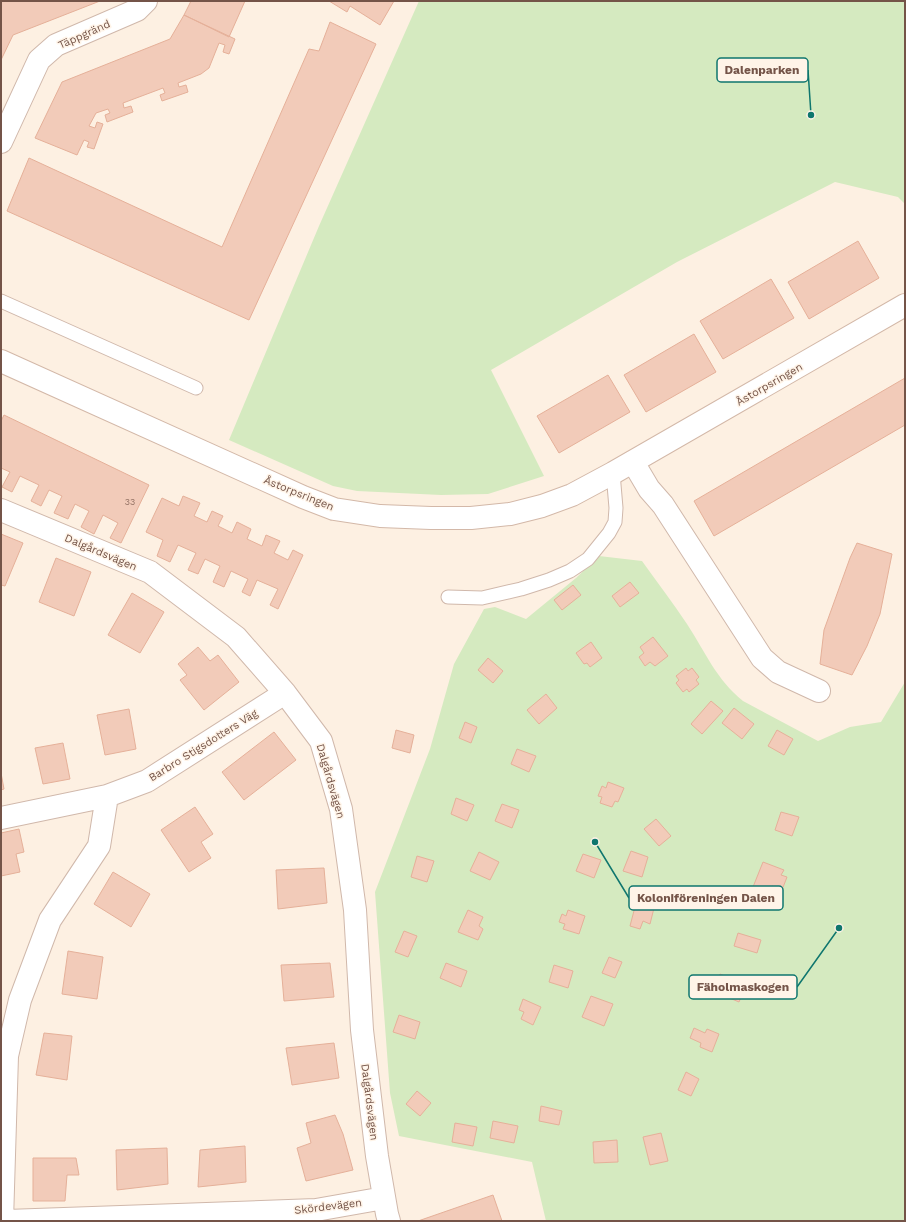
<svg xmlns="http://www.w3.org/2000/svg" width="906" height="1222" viewBox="0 0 906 1222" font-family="'Work Sans',sans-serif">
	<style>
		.green { fill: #d5eac0 }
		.building { fill: #f2cbb9; stroke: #e5b099 }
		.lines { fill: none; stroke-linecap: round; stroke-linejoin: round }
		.lane-casing { stroke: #d0b8ab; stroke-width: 15 }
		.street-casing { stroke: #d0b8ab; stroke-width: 24 }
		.secondary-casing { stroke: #d3b8a8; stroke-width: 24 }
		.lane { stroke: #fff; stroke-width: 13 }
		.street { stroke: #fff; stroke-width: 22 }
		.secondary { stroke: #fff; stroke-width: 22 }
		.labels { text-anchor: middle; stroke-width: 3; stroke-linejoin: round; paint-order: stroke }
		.number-label { font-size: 9px; fill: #947264 }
		.street-label { font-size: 11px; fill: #745448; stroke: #fff4e8 }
		.leader { fill: none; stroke: #0f766e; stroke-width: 1.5 }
		.callout-dot { fill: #0f766e; stroke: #fff4e8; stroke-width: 1.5 }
		.callout { fill: #fff4e8; stroke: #0f766e; stroke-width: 1.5 }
		.callout-label { font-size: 12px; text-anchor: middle; font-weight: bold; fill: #745448 }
	</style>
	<rect width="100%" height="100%" fill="#fdf0e2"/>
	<path class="green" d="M 419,1 L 905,1 L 905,204 L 898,197 L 835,182 L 677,262 L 491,370 L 544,476 L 488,494 L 441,495 L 357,491 L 333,486 L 229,440 L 319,226 Z
		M 599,556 L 642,561 C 657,582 673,603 687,624 C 706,653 716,679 743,701 L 818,741 L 850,727 L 881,722 L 905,682 L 905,1221 L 546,1221 L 532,1162 L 399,1136 L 390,1093 L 375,892 L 430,749 L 454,664 L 484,609 L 495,607 L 526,619 L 576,578 Z"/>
	<path class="building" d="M 1,1 L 100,1 L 13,35 L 1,60 Z
		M 191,1 L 245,1 L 229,37 L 184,15 Z
		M 329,1 L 394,1 L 380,25 L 350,6 L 347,12 Z
		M 184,15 L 235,39 L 229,54 L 223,52 L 225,45 L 219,43 L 209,68 L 201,74 L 178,83 L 179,87 L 186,85 L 188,92 L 162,101 L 160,95 L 165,93 L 163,88 L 123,103 L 124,108 L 131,106 L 133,112 L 107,122 L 105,115 L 110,113 L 108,109 L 96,113 L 89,126 L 95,128 L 97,122 L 103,124 L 94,149 L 87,147 L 89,142 L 84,140 L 77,155 L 35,138 L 62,82 L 170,39 Z
		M 330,22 L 376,44 L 249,320 L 7,211 L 29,158 L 222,247 L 309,49 L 319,51 Z
		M 858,241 L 879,278 L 809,319 L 788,282 Z
		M 771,279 L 794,318 L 723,359 L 700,321 Z
		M 694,334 L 716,372 L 646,412 L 624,375 Z
		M 608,375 L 630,412 L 559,453 L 537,416 Z
		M 905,378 L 905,425 L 714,536 L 694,501 Z
		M 4,415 L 149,485 L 121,543 L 110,538 L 118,523 L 103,515 L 94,534 L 81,527 L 89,511 L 75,504 L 68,519 L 54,513 L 62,496 L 49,490 L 41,506 L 31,501 L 39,485 L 20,476 L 12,492 L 2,487 L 10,472 L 1,468 L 1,421 Z
		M 183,496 L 200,503 L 194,516 L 207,522 L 212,511 L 223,516 L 218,526 L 232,533 L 237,522 L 251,529 L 247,539 L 262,546 L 266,535 L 280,541 L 274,553 L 288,560 L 293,550 L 303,555 L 278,609 L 270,605 L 278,589 L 257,580 L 250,596 L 242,592 L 248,579 L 231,571 L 224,587 L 213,582 L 220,566 L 205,559 L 198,574 L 188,570 L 196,553 L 178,545 L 170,562 L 157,556 L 163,540 L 146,532 L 162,498 L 179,506 Z
		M 1,534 L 23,543 L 5,586 L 1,585 Z
		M 857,543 L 892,554 L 880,614 L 867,646 L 852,675 L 820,664 L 824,630 L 850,558 Z
		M 56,558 L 91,572 L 74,616 L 39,602 Z
		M 630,582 L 639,593 L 620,607 L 612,596 Z
		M 573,585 L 581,595 L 562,610 L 554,600 Z
		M 132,593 L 164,612 L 140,653 L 108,635 Z
		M 653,637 L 668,656 L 655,666 L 650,662 L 645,666 L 639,657 L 644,653 L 640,647 Z
		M 591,642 L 602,658 L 590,667 L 587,663 L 584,664 L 576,653 Z
		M 198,647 L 210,661 L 218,655 L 239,682 L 204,710 L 180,680 L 187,675 L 178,664 Z
		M 488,658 L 503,671 L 493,683 L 478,670 Z
		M 686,668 L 688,671 L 692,668 L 699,677 L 696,680 L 699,684 L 689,692 L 687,689 L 683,692 L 676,683 L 679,680 L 676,676 Z
		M 546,694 L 557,708 L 539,724 L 527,710 Z
		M 711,701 L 723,711 L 702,734 L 691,724 Z
		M 734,708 L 754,724 L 742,739 L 722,723 Z
		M 129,709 L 136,749 L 105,755 L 97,715 Z
		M 465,722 L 477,727 L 471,743 L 459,738 Z
		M 396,730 L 414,735 L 410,753 L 392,748 Z
		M 777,730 L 793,739 L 784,755 L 768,746 Z
		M 274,732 L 296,760 L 244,800 L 222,772 Z
		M 63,743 L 70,779 L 43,784 L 35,748 Z
		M 517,749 L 536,756 L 529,772 L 511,764 Z
		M 1,773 L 4,789 L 1,790 Z
		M 608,782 L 624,788 L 618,802 L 615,801 L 612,807 L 600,803 L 602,797 L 598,796 L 602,786 L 606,788 Z
		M 456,798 L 474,805 L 467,821 L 451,814 Z
		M 502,804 L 519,810 L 512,828 L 495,821 Z
		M 195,807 L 213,834 L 201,842 L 211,858 L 189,872 L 161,830 Z
		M 781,812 L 799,817 L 792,836 L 775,830 Z
		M 656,819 L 671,836 L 659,846 L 644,829 Z
		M 19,829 L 24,852 L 16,854 L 20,872 L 1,876 L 1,833 Z
		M 631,851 L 648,857 L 642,877 L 623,871 Z
		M 479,852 L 499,862 L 490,880 L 470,871 Z
		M 583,854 L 601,860 L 594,878 L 576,871 Z
		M 417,856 L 434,861 L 427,882 L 411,877 Z
		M 763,862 L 784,870 L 781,875 L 787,877 L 782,890 L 772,886 L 769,893 L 753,887 Z
		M 324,868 L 327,903 L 278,909 L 276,870 Z
		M 113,872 L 150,894 L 131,927 L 94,904 Z
		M 636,903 L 654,908 L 650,924 L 643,921 L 640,929 L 630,926 Z
		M 468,910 L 483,917 L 479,926 L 483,929 L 478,940 L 458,932 Z
		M 568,910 L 585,916 L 579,934 L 563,929 L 565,924 L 559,922 L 562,914 L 566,916 Z
		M 404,931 L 417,936 L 408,957 L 395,952 Z
		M 738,933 L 761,940 L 757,953 L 734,946 Z
		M 68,951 L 103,957 L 97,999 L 62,994 Z
		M 609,957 L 622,962 L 615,978 L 602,973 Z
		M 330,963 L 334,997 L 284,1001 L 281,965 Z
		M 446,963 L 467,971 L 461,987 L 440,978 Z
		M 554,965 L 573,971 L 568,988 L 549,982 Z
		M 720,974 L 746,985 L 739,1002 L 713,991 Z
		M 591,996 L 613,1004 L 604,1026 L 582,1017 Z
		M 523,999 L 541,1007 L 533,1025 L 521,1019 L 524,1012 L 519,1010 Z
		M 399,1015 L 420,1022 L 415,1039 L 393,1032 Z
		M 694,1028 L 705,1033 L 707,1029 L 719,1034 L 712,1052 L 700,1047 L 701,1043 L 690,1038 Z
		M 44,1033 L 72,1036 L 67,1080 L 36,1075 Z
		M 334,1043 L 339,1078 L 292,1085 L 286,1048 Z
		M 686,1072 L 699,1079 L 691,1096 L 678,1090 Z
		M 417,1091 L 431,1103 L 420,1116 L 406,1104 Z
		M 541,1106 L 562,1111 L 559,1125 L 539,1121 Z
		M 335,1115 L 343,1134 L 353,1170 L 306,1181 L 297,1148 L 311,1143 L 306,1123 Z
		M 493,1121 L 518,1126 L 514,1143 L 490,1138 Z
		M 455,1123 L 477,1127 L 473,1146 L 452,1142 Z
		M 661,1133 L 668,1161 L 650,1165 L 643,1137 Z
		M 617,1140 L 618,1162 L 594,1163 L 593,1142 Z
		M 245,1146 L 246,1182 L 198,1187 L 200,1150 Z
		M 167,1148 L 168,1184 L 117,1190 L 116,1150 Z
		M 33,1158 L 76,1158 L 79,1175 L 67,1175 L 65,1201 L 33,1201 Z
		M 493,1195 L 502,1221 L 418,1221 Z"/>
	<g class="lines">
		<defs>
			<path id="lane" d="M 1,301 L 196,388
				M 448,597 L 482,598 L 521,589 L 549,580 L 570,571 L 588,559 L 609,533 L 615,522 L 616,508 L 613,473"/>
			<path id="street" d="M 1,142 L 39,60 L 56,45 L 137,10 L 146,1
				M 633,462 L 649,489 L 663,505 L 762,658 L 778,672 L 819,691
				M 1,510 L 150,572 L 236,637 L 285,693 L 321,741 L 341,809 L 355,910 L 362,1030 L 377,1156 L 387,1214 L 389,1221
				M 1,818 L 107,796 L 147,781 L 285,693
				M 2,1221 L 7,1056 L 20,1000 L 50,920 L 99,846 L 107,796
				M 7,1221 L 316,1210 L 384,1198"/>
			<path id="secondary" d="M 1,361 L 303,497 L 334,509 L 380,516 L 431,518 L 471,518 L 510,514 L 542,506 L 572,495 L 613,473 L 905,305"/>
		</defs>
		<use href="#lane" class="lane-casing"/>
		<use href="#street" class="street-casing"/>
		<use href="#secondary" class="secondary-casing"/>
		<use href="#lane" class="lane"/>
		<use href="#street" class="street"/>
		<use href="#secondary" class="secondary"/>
	</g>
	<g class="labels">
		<g class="number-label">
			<text x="130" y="505">33</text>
		</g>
		<g class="street-label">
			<text transform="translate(84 34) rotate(-24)" y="4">Täppgränd</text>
			<text transform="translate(769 384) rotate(-30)" y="4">Åstorpsringen</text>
			<text transform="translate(299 493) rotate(22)" y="4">Åstorpsringen</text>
			<text transform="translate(101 552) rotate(23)" y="4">Dalgårdsvägen</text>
			<text transform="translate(203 745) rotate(-32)" y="4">Barbro Stigsdotters Väg</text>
			<text transform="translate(331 781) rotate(74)" y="4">Dalgårdsvägen</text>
			<text transform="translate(370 1102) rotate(83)" y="4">Dalgårdsvägen</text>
			<text transform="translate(328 1206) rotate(-7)" y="4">Skördevägen</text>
		</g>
	</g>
	<path class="leader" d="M811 115L808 70M595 842L629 898M839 928L797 987"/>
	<g class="callout-dot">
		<circle cx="811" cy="115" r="4"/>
		<circle cx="595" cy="842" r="4"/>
		<circle cx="839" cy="928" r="4"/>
	</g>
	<g class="callout">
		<rect x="717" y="58" width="91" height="24" rx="4"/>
		<rect x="629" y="886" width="154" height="24" rx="4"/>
		<rect x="689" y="975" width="108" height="24" rx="4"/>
	</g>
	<g class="callout-label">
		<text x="762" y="74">Dalenparken</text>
		<text x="706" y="902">Koloniföreningen Dalen</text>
		<text x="743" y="991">Fäholmaskogen</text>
	</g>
	<rect width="906" height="1222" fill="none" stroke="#745448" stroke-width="4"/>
</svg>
